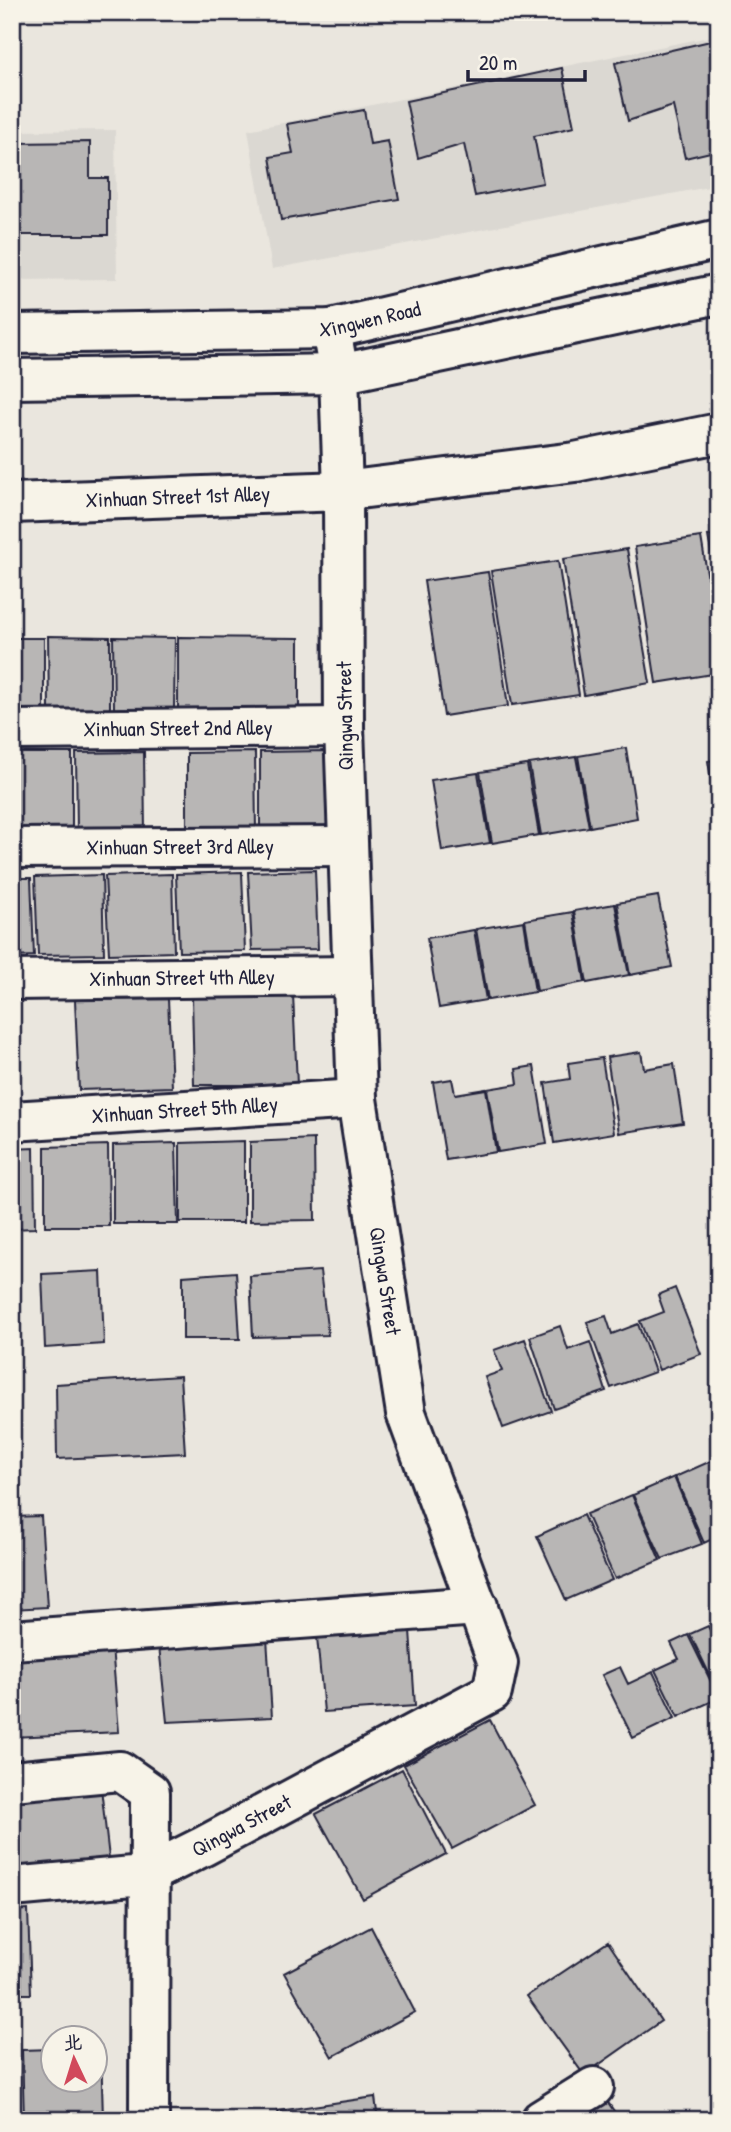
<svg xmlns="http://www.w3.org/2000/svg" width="731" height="2132" viewBox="0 0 731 2132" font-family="'Patrick Hand','LXGW WenKai TC',sans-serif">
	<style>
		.built { fill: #dbd8d2 }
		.building { fill: #b8b6b5; stroke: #22223b; stroke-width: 2 }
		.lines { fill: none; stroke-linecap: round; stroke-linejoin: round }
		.street-casing { stroke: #22223b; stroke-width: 44 }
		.secondary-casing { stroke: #22223b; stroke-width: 44 }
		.street { stroke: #f7f3e8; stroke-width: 38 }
		.secondary { stroke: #f7f3e8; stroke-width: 38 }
		.labels { text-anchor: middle; stroke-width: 5; stroke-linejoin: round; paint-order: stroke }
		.street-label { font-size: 21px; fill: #22223b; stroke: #f7f3e8 }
	</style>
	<rect width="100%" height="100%" fill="#eae6de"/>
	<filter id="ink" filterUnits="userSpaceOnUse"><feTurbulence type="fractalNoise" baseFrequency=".0143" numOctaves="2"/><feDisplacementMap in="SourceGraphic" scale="14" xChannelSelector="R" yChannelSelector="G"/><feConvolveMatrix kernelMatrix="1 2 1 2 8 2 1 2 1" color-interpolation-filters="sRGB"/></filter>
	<g filter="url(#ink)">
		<path class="built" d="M 719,35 L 719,185 L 272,269 L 248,130 Z
			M 115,130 L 117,279 L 12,280 L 12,131 Z"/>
		<path class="building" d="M 719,39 L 719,150 L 685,158 L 673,106 L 628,121 L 615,63 Z
			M 562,68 L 574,127 L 534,136 L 543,183 L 475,196 L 464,144 L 418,158 L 406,101 Z
			M 364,110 L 370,144 L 388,141 L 399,199 L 281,220 L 270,157 L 293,153 L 287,124 Z
			M 90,142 L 90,178 L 108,178 L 108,235 L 12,235 L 13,143 Z
			M 719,535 L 719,596 L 708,536 Z
			M 701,537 L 719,645 L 719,673 L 656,683 L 635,547 Z
			M 627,549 L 650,683 L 584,695 L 563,559 Z
			M 558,561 L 579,695 L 512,705 L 491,571 Z
			M 488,572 L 508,706 L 444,716 L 424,581 Z
			M 48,636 L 110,637 L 110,709 L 49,709 Z
			M 113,637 L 175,638 L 174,710 L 114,710 Z
			M 178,637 L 299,638 L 299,712 L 178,709 Z
			M 12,638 L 44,638 L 44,710 L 12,710 Z
			M 626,748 L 637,818 L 590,827 L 578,756 Z
			M 328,751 L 329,832 L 260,832 L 260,752 Z
			M 144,752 L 145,833 L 77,833 L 76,753 Z
			M 255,752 L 256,833 L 187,833 L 187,753 Z
			M 12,753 L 72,753 L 72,834 L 12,833 Z
			M 576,757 L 589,827 L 541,835 L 529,764 Z
			M 719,759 L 719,814 L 717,815 L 708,761 Z
			M 527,765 L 539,835 L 492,843 L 480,772 Z
			M 478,773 L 490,843 L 442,851 L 431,780 Z
			M 315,870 L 318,949 L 252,950 L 248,872 Z
			M 242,872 L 245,951 L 179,952 L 176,874 Z
			M 172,874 L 174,952 L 109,954 L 105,876 Z
			M 102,875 L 104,954 L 38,955 L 35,877 Z
			M 12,878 L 31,878 L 34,956 L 12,957 Z
			M 658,896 L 672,967 L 630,975 L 617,903 Z
			M 615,904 L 629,975 L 587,983 L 574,911 Z
			M 573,912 L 585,982 L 537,991 L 525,920 Z
			M 524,921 L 535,992 L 488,1000 L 476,929 Z
			M 474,930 L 486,1000 L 439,1008 L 427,938 Z
			M 293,994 L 297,1085 L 194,1085 L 192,997 Z
			M 168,999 L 172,1087 L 79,1090 L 75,1000 Z
			M 641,1052 L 644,1069 L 674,1064 L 683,1123 L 619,1133 L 607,1057 Z
			M 602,1058 L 614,1133 L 554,1143 L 545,1083 L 570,1079 L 568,1063 Z
			M 534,1066 L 547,1144 L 498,1152 L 487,1089 L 518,1084 L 516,1069 Z
			M 452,1079 L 455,1094 L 486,1089 L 496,1152 L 446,1160 L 433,1082 Z
			M 314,1139 L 315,1220 L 250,1221 L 250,1142 Z
			M 244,1141 L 244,1222 L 180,1222 L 180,1143 Z
			M 176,1143 L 178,1224 L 113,1224 L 113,1145 Z
			M 108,1145 L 109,1226 L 45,1226 L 45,1147 Z
			M 34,1148 L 35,1228 L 12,1229 L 12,1149 Z
			M 101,1271 L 104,1344 L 45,1348 L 42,1274 Z
			M 320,1271 L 328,1335 L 253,1337 L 250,1276 Z
			M 236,1272 L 240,1339 L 183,1339 L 183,1276 Z
			M 675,1288 L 701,1354 L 659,1370 L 640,1321 L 664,1312 L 658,1295 Z
			M 606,1316 L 612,1334 L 638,1324 L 655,1372 L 611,1388 L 587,1322 Z
			M 560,1326 L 568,1350 L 590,1342 L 606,1391 L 554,1409 L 530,1337 Z
			M 525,1339 L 551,1411 L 503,1428 L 485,1377 L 502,1371 L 494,1350 Z
			M 180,1376 L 185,1453 L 57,1459 L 56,1384 Z
			M 713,1460 L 719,1473 L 719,1536 L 704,1543 L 675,1477 Z
			M 674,1477 L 702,1544 L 662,1559 L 633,1495 Z
			M 632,1495 L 660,1560 L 615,1579 L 586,1514 Z
			M 583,1515 L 612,1580 L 566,1600 L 537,1536 Z
			M 41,1516 L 47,1607 L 12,1609 L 12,1517 Z
			M 708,1626 L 716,1643 L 719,1642 L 719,1694 L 690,1634 Z
			M 410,1630 L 415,1706 L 324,1712 L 317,1637 Z
			M 688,1635 L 719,1698 L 678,1717 L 655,1670 L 679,1659 L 671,1643 Z
			M 267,1638 L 272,1717 L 167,1722 L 159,1646 Z
			M 112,1646 L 119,1732 L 12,1737 L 12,1653 Z
			M 620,1667 L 628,1684 L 653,1672 L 675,1718 L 633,1738 L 602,1675 Z
			M 490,1720 L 535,1805 L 452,1849 L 404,1765 Z
			M 402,1769 L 446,1854 L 363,1899 L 316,1814 Z
			M 101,1788 L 109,1858 L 12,1867 L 12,1795 Z
			M 28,1910 L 31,1994 L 12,1994 L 12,1911 Z
			M 371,1927 L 415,2012 L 332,2057 L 284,1973 Z
			M 608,1942 L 661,2021 L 584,2075 L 527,1996 Z
			M 101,2046 L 103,2120 L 24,2120 L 22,2050 L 52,2049 L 52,2080 L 94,2080 L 94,2047 Z
			M 12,2048 L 17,2048 L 20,2120 L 12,2120 Z
			M 603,2095 L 620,2120 L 565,2120 Z
			M 375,2097 L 378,2120 L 280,2120 L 278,2111 Z"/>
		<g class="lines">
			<defs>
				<g id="street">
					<path id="s1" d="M 12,503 L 343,491 L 575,462 L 719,433"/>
					<path id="s2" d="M 12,730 L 344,727"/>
					<path id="s3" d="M 12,848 L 348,846"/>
					<path id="s4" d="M 12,980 L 352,976"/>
					<path id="s5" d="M 12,1121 L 357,1099"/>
					<path d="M 12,1640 L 478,1606"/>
					<path d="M 12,1781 L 120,1771 L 150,1792 L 149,2120"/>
					<path id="s6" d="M 12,1887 L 144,1875 L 150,1873 L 204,1846 L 492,1692 L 498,1663 L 406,1413 L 357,1099 L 344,727 L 343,491 L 339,374 L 331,329"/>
					<path d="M 541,2120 L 594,2087"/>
				</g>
				<g id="secondary">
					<path id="s7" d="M 12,334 L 331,329 L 719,239"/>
					<path d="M 12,379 L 339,374 L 719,294"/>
				</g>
			</defs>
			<use href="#street" class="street-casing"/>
			<use href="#secondary" class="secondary-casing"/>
			<use href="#street" class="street"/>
			<use href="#secondary" class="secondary"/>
		</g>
	</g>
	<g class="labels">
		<g class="street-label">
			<text dy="7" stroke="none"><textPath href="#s7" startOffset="359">Xingwen Road</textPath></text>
			<text dy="7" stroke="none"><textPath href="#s1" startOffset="166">Xinhuan Street 1st Alley</textPath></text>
			<text transform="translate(345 716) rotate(-91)" y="7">Qingwa Street</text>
			<text dy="7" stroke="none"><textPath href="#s2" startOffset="166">Xinhuan Street 2nd Alley</textPath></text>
			<text dy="7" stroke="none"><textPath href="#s3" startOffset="168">Xinhuan Street 3rd Alley</textPath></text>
			<text dy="7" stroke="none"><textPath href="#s4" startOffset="170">Xinhuan Street 4th Alley</textPath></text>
			<text dy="7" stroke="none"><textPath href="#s5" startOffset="173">Xinhuan Street 5th Alley</textPath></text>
			<text transform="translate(385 1281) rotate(81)" y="7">Qingwa Street</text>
			<text dy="7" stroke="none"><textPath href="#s6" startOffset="242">Qingwa Street</textPath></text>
		</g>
	</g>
	<rect width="731" height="2132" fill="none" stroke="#f7f3e8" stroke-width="42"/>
	<rect x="21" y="21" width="689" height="2090" fill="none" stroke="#22223b" stroke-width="2.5" filter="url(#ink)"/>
	<g transform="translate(74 2059) rotate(356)"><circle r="33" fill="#f7f3e8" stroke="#a29fa3" stroke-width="2"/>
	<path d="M0-5L12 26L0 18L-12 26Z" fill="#d1495b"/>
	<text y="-10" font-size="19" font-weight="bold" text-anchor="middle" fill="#22223b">北</text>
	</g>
	<path d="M468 70v10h117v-10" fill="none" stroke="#22223b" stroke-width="3.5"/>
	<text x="479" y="70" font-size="21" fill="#22223b" stroke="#f7f3e8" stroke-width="5" paint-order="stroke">20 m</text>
</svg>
